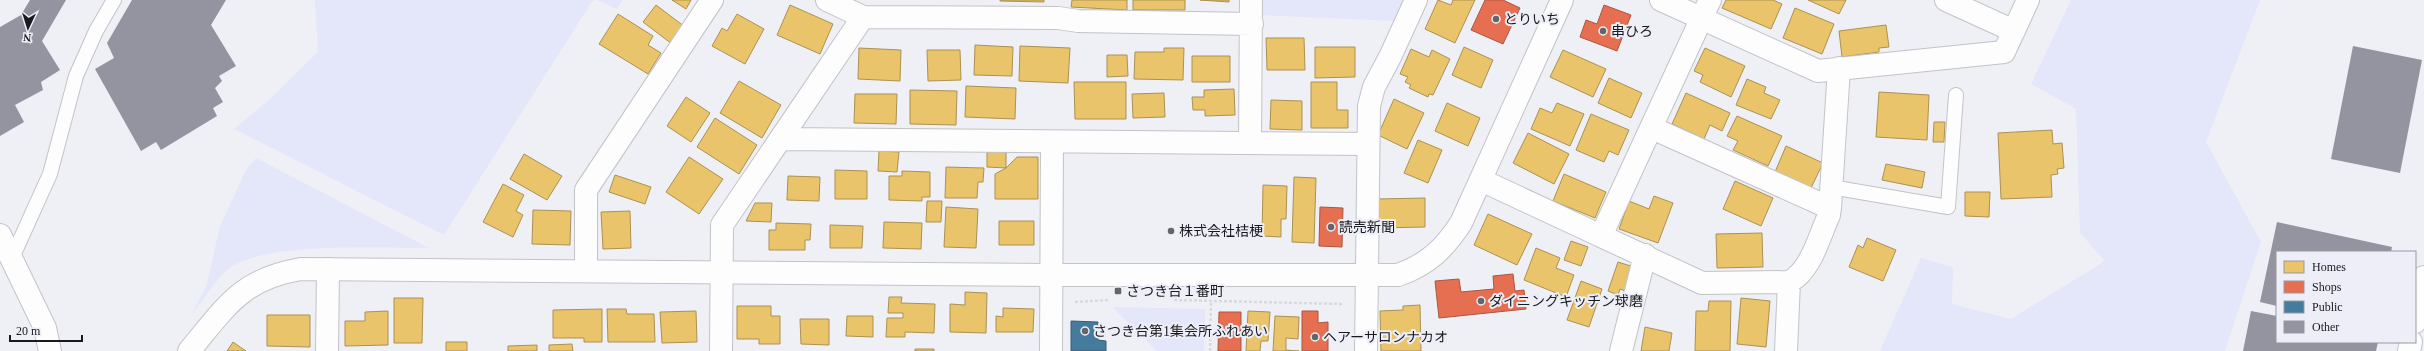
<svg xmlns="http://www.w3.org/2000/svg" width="2424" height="351" viewBox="0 0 2424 351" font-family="'Times New Roman','Noto Sans JP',serif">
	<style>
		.green { fill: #e4e6f9 }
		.homes { fill: #e9c46a; stroke: #ab9153 }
		.shops { fill: #e76f51; stroke: #a95641 }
		.public { fill: #457b9d; stroke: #385e77 }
		.building { fill: #93949f }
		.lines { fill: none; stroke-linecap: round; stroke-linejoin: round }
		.lane-casing { stroke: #c2c3c7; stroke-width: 16 }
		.street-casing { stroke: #c2c3c7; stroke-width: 24 }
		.secondary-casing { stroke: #c2c3c7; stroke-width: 24 }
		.highway-casing { stroke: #c2c3c7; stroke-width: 24 }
		.path { stroke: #d8d9db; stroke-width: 2.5; stroke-dasharray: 3 2; stroke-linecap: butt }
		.lane { stroke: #fdfdfe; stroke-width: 14 }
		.street { stroke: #fdfdfe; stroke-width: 22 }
		.secondary { stroke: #fdfdfe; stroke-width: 22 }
		.highway { stroke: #fdfdfe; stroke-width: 22 }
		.poi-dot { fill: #646569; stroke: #edeef7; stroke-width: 1.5 }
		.labels { text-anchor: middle; stroke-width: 4; stroke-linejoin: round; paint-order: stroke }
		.poi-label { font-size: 14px; fill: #191a1d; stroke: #edeef7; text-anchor: start }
	</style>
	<rect width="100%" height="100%" fill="#eff0f5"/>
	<path class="green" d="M 315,0 L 593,0 L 444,235 L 234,129 L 270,99 L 318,52 Z
		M 597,0 L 623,0 L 617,9 Z
		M 1260,0 L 1403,0 L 1394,21 L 1260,15 Z
		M 2071,0 L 2260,0 L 2206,142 L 2261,242 L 2225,351 L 1880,351 L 1921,258 L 1953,267 L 1952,304 L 2011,319 L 2105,261 L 2080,233 L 2076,109 L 2031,84 Z
		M 256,158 L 429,248 C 379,249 272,241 231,267 C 221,273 201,303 192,314 L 207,284 L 220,226 L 246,170 Z
		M 1112,307 L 1205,309 L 1204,351 L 1157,351 Z"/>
	<path class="homes" d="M 672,0 L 691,0 L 686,9 Z
		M 1000,0 L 1044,0 L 1044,2 L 1000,1 Z
		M 1072,0 L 1127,0 L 1127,10 L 1071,7 Z
		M 1133,0 L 1185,0 L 1185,10 L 1133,10 Z
		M 1200,0 L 1229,0 L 1229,2 Z
		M 1438,0 L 1451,5 L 1453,0 L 1475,0 L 1455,43 L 1425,29 Z
		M 1726,0 L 1773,0 L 1782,4 L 1771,29 L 1722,8 Z
		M 1808,0 L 1846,0 L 1839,14 Z
		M 656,5 L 685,27 L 672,44 L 643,22 Z
		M 790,5 L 833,24 L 820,54 L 777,35 Z
		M 1795,8 L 1834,24 L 1822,54 L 1783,38 Z
		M 618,14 L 653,36 L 648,45 L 661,53 L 648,74 L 599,44 Z
		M 737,14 L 764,29 L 745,64 L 712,46 L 722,28 L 727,31 Z
		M 1886,25 L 1889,47 L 1879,48 L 1879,52 L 1842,57 L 1839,31 Z
		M 1266,38 L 1304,38 L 1305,70 L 1267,70 Z
		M 975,45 L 1013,47 L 1012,76 L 974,75 Z
		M 1020,46 L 1070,48 L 1068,83 L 1019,81 Z
		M 1315,47 L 1355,47 L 1355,77 L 1315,78 Z
		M 1464,47 L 1493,60 L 1481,88 L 1452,75 Z
		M 859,48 L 901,50 L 900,81 L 858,79 Z
		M 1164,48 L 1184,48 L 1183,80 L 1134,79 L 1135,52 L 1164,52 Z
		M 1705,48 L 1745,66 L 1731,97 L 1700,82 L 1703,75 L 1694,71 Z
		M 1411,49 L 1429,57 L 1432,50 L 1450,59 L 1433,95 L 1429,94 L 1428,97 L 1409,88 L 1411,85 L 1405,82 L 1408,77 L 1400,74 Z
		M 927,50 L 960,50 L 961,80 L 928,81 Z
		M 1563,50 L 1606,69 L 1593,97 L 1550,77 Z
		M 1107,55 L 1127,55 L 1128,76 L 1107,77 Z
		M 1192,56 L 1230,56 L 1230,82 L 1192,82 Z
		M 1609,78 L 1642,93 L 1631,118 L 1598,103 Z
		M 1747,79 L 1766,87 L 1764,93 L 1780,100 L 1771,119 L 1736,105 Z
		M 739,81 L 781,105 L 762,138 L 720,113 Z
		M 1074,82 L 1126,82 L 1126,119 L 1075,119 Z
		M 1311,82 L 1337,82 L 1337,110 L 1348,110 L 1348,128 L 1311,128 Z
		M 966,86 L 1016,88 L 1015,119 L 965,117 Z
		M 1234,89 L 1235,115 L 1205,116 L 1205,110 L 1193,110 L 1192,97 L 1204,97 L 1204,90 Z
		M 910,90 L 957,91 L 956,125 L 910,124 Z
		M 1879,92 L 1929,95 L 1927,140 L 1876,137 Z
		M 1164,93 L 1165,117 L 1133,118 L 1132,94 Z
		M 1686,93 L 1730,113 L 1722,131 L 1710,125 L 1704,139 L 1672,124 Z
		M 855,94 L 897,94 L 896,124 L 854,123 Z
		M 686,97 L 710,113 L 691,142 L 667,126 Z
		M 1394,99 L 1424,113 L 1407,149 L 1378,135 Z
		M 1271,100 L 1302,101 L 1302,130 L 1270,129 Z
		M 1447,103 L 1480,118 L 1468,146 L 1435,131 Z
		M 1557,103 L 1584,114 L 1570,146 L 1531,129 L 1540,108 L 1552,113 Z
		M 1591,114 L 1629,130 L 1618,155 L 1609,151 L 1604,162 L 1576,150 Z
		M 1737,116 L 1782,136 L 1768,166 L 1733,150 L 1738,141 L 1727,136 Z
		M 715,118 L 757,145 L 739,174 L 697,147 Z
		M 1934,122 L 1945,122 L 1944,142 L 1933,142 Z
		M 2052,130 L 2053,144 L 2062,143 L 2064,168 L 2057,169 L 2058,174 L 2051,175 L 2052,197 L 2001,199 L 1998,133 Z
		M 1528,133 L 1569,154 L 1554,184 L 1513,163 Z
		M 1418,140 L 1442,150 L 1428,183 L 1404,173 Z
		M 1786,146 L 1823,163 L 1811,188 L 1775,172 Z
		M 987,149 L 1006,150 L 1006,168 L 987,167 Z
		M 879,151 L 899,152 L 897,172 L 878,171 Z
		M 524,154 L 562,176 L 547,200 L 510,179 Z
		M 689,157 L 723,179 L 699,214 L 666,192 Z
		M 1017,157 L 1038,157 L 1038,199 L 995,199 L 995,174 L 1006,168 Z
		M 1886,164 L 1925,172 L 1922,188 L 1882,180 Z
		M 946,167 L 984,168 L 983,182 L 978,182 L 977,198 L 945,198 Z
		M 835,170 L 867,171 L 867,199 L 835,199 Z
		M 902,171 L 930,172 L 930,197 L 922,197 L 922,201 L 889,200 L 889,176 L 902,176 Z
		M 1564,174 L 1606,192 L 1595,218 L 1553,201 Z
		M 615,175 L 651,187 L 645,204 L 609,192 Z
		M 788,176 L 820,177 L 819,201 L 787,200 Z
		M 1294,177 L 1316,178 L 1314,243 L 1292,242 Z
		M 1735,181 L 1773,198 L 1761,226 L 1723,209 Z
		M 503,184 L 524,195 L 516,211 L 523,215 L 513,237 L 483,222 Z
		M 1263,185 L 1287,186 L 1286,219 L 1281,219 L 1281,237 L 1262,236 Z
		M 1965,192 L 1990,192 L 1989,217 L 1965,216 Z
		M 1654,196 L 1673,203 L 1658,243 L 1619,229 L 1629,201 L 1649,209 Z
		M 1425,198 L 1425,227 L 1378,228 L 1377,199 Z
		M 927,201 L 942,201 L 941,222 L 926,222 Z
		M 755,203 L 772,203 L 771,222 L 746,221 Z
		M 946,207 L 978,209 L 976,248 L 944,247 Z
		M 533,210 L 571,211 L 570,245 L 532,244 Z
		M 630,211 L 631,248 L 603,249 L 601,212 Z
		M 1488,214 L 1532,234 L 1517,265 L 1474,245 Z
		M 999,221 L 1034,221 L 1034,245 L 999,245 Z
		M 884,222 L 922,223 L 921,249 L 883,248 Z
		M 776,223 L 811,224 L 810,240 L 805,240 L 805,250 L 769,250 L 769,230 L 776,230 Z
		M 830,225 L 863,226 L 862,248 L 830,248 Z
		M 1762,233 L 1763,267 L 1717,268 L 1716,234 Z
		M 1867,238 L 1896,250 L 1883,281 L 1849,267 L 1858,245 L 1863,248 Z
		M 1571,241 L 1588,247 L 1581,266 L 1564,260 Z
		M 1536,248 L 1560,258 L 1556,268 L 1574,275 L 1566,297 L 1524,280 Z
		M 1618,262 L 1637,268 L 1628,292 L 1620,289 L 1618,295 L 1608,291 Z
		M 1581,281 L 1602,289 L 1589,327 L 1567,320 Z
		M 965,292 L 987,293 L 986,333 L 950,332 L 950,304 L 965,305 Z
		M 889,297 L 902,297 L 901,303 L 935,304 L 934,333 L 905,332 L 905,337 L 886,337 L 887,318 L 903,318 L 903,313 L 888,313 Z
		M 394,298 L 423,298 L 422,343 L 394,343 Z
		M 1741,298 L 1770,301 L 1766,347 L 1737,344 Z
		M 1709,301 L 1731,301 L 1730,351 L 1695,351 L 1696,311 L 1708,311 Z
		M 1420,305 L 1421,351 L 1381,351 L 1380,311 L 1403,310 L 1403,306 Z
		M 737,306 L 771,306 L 771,316 L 780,316 L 780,344 L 759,344 L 759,339 L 737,339 Z
		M 1003,308 L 1034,309 L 1033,332 L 996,332 L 996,316 L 1003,317 Z
		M 602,309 L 602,342 L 584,342 L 584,338 L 553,338 L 553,310 Z
		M 607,309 L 626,309 L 627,314 L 654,314 L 655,342 L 608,342 Z
		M 388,311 L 388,345 L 345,346 L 345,321 L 365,321 L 365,312 Z
		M 696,311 L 697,342 L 662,343 L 660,312 Z
		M 1248,311 L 1270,312 L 1268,341 L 1261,341 L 1260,351 L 1246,351 Z
		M 267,315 L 310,315 L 310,347 L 267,346 Z
		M 847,316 L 873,316 L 873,337 L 846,336 Z
		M 1275,316 L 1299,317 L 1298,339 L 1286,338 L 1286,350 L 1299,351 L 1273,351 Z
		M 800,319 L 829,319 L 829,345 L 801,344 Z
		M 1645,327 L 1672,333 L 1669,351 L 1641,351 Z
		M 233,342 L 246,351 L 227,351 Z
		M 446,342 L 467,342 L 467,351 L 446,351 Z
		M 572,344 L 573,351 L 549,351 L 549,345 Z
		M 537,345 L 537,351 L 508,351 L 508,346 Z
		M 915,349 L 934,349 L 934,351 L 915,351 Z"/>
	<path class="shops" d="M 1485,0 L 1503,0 L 1520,8 L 1503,44 L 1471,30 Z
		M 1604,5 L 1631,15 L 1617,51 L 1580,37 L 1586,20 L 1597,24 Z
		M 1320,207 L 1343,208 L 1342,247 L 1319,246 Z
		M 1513,274 L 1515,291 L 1524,290 L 1526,309 L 1439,318 L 1435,281 L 1459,279 L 1461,292 L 1494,289 L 1493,276 Z
		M 1302,311 L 1318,311 L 1318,323 L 1328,322 L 1328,351 L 1302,351 Z
		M 1219,312 L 1241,312 L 1241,351 L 1218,351 Z"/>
	<path class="public" d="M 1071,321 L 1098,322 L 1098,340 L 1106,341 L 1106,351 L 1071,351 Z"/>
	<path class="building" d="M 30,0 L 66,0 L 42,41 L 60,70 L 41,82 L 43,90 L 15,105 L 24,122 L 0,136 L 0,27 L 21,15 Z
		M 132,0 L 226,0 L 211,25 L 236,66 L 219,76 L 222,81 L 215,88 L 223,102 L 213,108 L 217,116 L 161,150 L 156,142 L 141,151 L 95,69 L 114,58 L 107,43 Z
		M 2353,46 L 2422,60 L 2400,173 L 2331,159 Z
		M 2277,222 L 2392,247 L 2391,252 L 2277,252 L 2277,306 L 2260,302 Z
		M 2251,311 L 2277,316 L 2277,342 L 2378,342 L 2376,351 L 2243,351 Z"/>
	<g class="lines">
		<defs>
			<path id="lane" d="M 1831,187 L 1948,207 L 1956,95
				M 12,258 L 50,174 L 76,76 L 96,31 L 114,0"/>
			<path id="street" d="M 827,0 L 863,17 L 1058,18 L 1078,21 L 1252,24
				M 1661,0 L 1818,71 L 2004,52 L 2028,0
				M 1946,0 L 2014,31
				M 1652,128 L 1830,208 L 1839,68
				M 781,139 L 1368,144
				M 1250,142 L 1251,0
				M 1481,180 L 1601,236 L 1710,0
				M 0,235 L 45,328 L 50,351
				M 1601,236 L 1702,283 L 1789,282 C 1811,271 1819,237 1829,215 L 1830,208
				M 586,270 L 586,190 L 712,0
				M 327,351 L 328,269
				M 721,351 L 722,225 L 863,17
				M 1051,351 L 1052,142
				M 1366,351 L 1369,106 L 1374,87 L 1390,57 L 1416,0
				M 1621,351 L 1645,255
				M 1786,351 L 1789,282"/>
			<path id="secondary" d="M 189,351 C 226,307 241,279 301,269 L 1051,275 L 1398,275 C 1427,265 1444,249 1461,223 L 1562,0"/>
			<path id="highway" d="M 2415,322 L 2424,277
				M 2409,351 L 2411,342"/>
		</defs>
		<use href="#lane" class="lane-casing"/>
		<use href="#street" class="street-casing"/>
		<use href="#secondary" class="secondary-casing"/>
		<use href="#highway" class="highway-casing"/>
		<path class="path" d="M 1174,300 L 1343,304
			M 1075,302 L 1109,300
			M 1210,351 L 1211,302"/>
		<use href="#lane" class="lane"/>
		<use href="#street" class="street"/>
		<use href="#secondary" class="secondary"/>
		<use href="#highway" class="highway"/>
	</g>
	<g class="poi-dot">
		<circle cx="1496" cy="19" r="4"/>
		<circle cx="1603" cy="31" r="4"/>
		<circle cx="1331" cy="227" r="4"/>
		<circle cx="1171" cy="231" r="4"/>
		<rect x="1114" y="287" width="8" height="8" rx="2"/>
		<circle cx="1481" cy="301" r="4"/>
		<circle cx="1085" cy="331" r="4"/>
		<circle cx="1315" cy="337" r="4"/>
	</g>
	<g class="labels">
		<g class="poi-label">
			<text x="1504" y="24">とりいち</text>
			<text x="1611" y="36">串ひろ</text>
			<text x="1339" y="232">読売新聞</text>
			<text x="1179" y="236">株式会社桔梗</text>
			<text x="1126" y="296">さつき台１番町</text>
			<text x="1489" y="306">ダイニングキッチン球磨</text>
			<text x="1093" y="336">さつき台第1集会所ふれあい</text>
			<text x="1323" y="342">ヘアーサロンナカオ</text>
		</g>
	</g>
	<rect x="2276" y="251" width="140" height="92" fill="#edeef7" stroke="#9899a0"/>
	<rect x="2284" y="261" width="20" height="12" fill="#e9c46a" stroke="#9899a0"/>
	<text x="2312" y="271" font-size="12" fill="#191a1d">Homes</text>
	<rect x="2284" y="281" width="20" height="12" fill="#e76f51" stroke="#9899a0"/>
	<text x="2312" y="291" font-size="12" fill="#191a1d">Shops</text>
	<rect x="2284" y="301" width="20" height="12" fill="#457b9d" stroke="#9899a0"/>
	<text x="2312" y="311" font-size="12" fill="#191a1d">Public</text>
	<rect x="2284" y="321" width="20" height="12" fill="#93949f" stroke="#9899a0"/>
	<text x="2312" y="331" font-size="12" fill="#191a1d">Other</text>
	<g transform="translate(28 28) rotate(184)" stroke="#edeef7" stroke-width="3" paint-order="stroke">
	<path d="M0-3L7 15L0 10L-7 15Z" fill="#191a1d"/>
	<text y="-6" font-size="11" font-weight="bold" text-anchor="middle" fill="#191a1d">N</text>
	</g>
	<path d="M10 335v6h72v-6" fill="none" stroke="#191a1d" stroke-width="2"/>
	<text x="16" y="335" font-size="12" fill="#191a1d" stroke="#edeef7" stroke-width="3" paint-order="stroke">20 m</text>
</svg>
